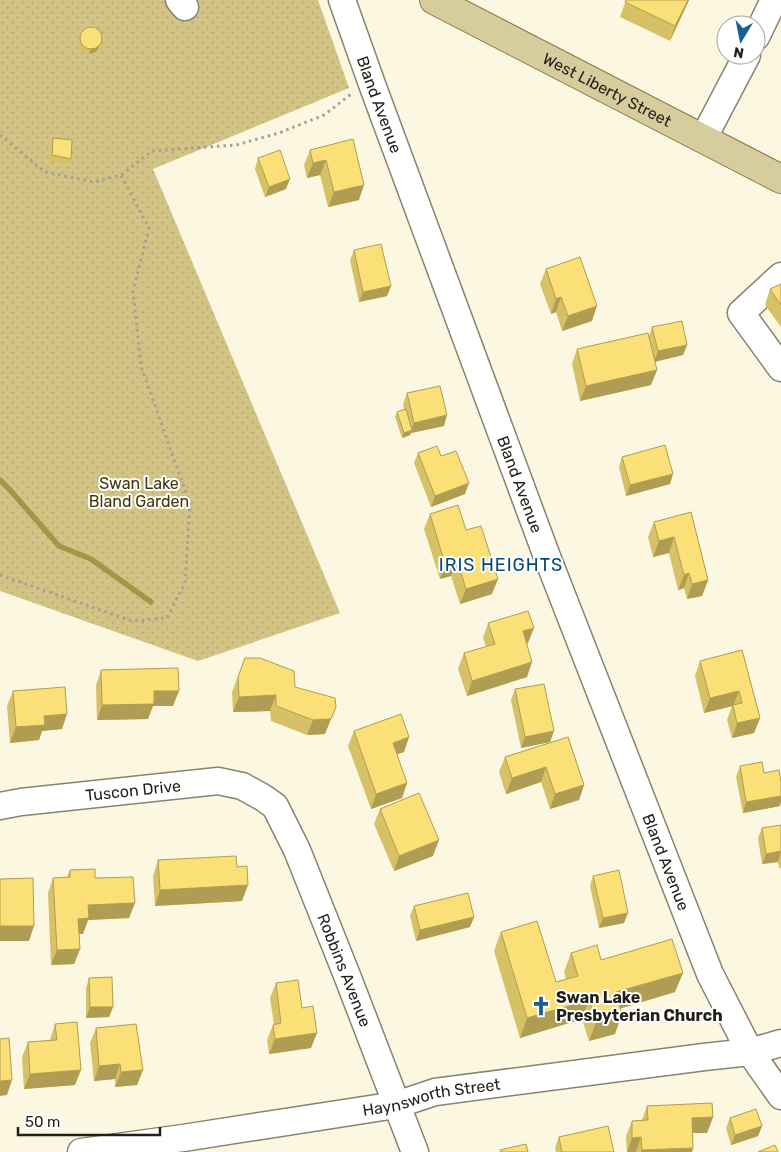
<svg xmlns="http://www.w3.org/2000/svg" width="781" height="1152" viewBox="0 0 781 1152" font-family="Rubik,sans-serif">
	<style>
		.park { fill: url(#park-dots) }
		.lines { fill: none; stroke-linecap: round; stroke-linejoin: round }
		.stream { stroke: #a69447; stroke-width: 5.5 }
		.minor-casing { stroke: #888370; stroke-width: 29 }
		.major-casing { stroke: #867944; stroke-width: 30 }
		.path { stroke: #a5a191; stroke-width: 3; stroke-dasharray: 2.5 4; stroke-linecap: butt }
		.minor { stroke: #fff; stroke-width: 26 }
		.major { stroke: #d7cc9d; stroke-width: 28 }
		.wall { fill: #d7c166 }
		.shaded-wall { fill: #af9d53 }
		.building { fill: #fae077; stroke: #af9d53 }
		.labels { text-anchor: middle; stroke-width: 4; stroke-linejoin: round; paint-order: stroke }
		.street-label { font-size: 16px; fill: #211f17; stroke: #fff }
		.park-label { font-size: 16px; fill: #403607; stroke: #fff }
		.poi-label { font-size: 16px; font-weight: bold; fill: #211f17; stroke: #fff; text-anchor: start }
		.neighbourhood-label { font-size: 18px; letter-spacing: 1px; fill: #004977; stroke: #fff }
	</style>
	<defs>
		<pattern id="park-dots" width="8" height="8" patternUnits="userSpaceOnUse" patternTransform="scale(1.25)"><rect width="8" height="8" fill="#d3c486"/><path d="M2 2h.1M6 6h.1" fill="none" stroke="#b5a873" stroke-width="1.8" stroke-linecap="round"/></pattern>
	</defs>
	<rect width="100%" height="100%" fill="#fcf7e1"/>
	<path class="park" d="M 0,0 L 318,0 L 349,88 L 153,169 L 340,613 L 198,661 L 0,591 Z"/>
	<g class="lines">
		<path class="stream" d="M 0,480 L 10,490 L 59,546 L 91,559 L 151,602"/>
		<defs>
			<g id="minor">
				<path d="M 179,0 L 185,7"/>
				<path id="s1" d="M 342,0 L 373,87 L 546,554 L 710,974 L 750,1052 L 781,1096"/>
				<path d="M 756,37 L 774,0"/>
				<path d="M 703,139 L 747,55"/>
				<path d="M 781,276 L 741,313 L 781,368"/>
				<path id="s2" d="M 0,806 L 21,802 L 218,781 L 242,786 L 262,797 L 275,806 L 297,850 L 348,978 L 415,1152"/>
				<path id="s3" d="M 81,1152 L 183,1138 L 396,1105 L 435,1092 L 704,1057 L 750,1052 L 781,1043"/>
			</g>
			<g id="major">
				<path id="s4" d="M 434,0 L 781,179"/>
			</g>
		</defs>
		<use href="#minor" class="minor-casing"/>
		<use href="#major" class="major-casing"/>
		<path class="path" d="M 0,135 L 45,172 L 94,182 L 121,175 L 152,151 L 236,145 L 279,133 L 324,115 L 350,95 L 354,94
			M 0,575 L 132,621 L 167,618 L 185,583 L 190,504 L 141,366 L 133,291 L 149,228 L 121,175"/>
		<use href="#minor" class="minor"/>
		<use href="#major" class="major"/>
	</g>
	<path class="wall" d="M 626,0 L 689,0 L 670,41 L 620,17 Z
		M 81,33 L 100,44 L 98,49 L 96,52 L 89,54 L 82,52 L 78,46 L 79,38 Z
		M 53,138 L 71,159 L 69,164 L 50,161 L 51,143 Z
		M 353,139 L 359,200 L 328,207 L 320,175 L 307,178 L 304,165 L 310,150 Z
		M 258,158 L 286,189 L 265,197 L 255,169 Z
		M 354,250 L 391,286 L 387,296 L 359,302 L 350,260 Z
		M 546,269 L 592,321 L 562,331 L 556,312 L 551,314 L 540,284 Z
		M 781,284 L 781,327 L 765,305 L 770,289 Z
		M 652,327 L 687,345 L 683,355 L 655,362 L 657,370 L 651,385 L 580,401 L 572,364 L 577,349 L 649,336 Z
		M 407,393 L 444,426 L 411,433 L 410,435 L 402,438 L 395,417 L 397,412 L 404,409 L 403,404 Z
		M 418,453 L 441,456 L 465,494 L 431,507 L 414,463 Z
		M 622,457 L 670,484 L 626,496 L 619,467 Z
		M 691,512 L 708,580 L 702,596 L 687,599 L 684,588 L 678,590 L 669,553 L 653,557 L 648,537 L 654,522 Z
		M 430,514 L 466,530 L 492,594 L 460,604 L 451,576 L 440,579 L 424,529 Z
		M 488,623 L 528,643 L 527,644 L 527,677 L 467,696 L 458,669 L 464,653 L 486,647 L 483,638 Z
		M 742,650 L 760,718 L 754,733 L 732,738 L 727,720 L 732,706 L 704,713 L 695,676 L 700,661 Z
		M 245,658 L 295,687 L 325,734 L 307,735 L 271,721 L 270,711 L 233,712 L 232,692 Z
		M 101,670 L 173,706 L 153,706 L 148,719 L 97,720 L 96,685 Z
		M 515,689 L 550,742 L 521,748 L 511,700 Z
		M 13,691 L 62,729 L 42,731 L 39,740 L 10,743 L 7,706 Z
		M 354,731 L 409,737 L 404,752 L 397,754 L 407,783 L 402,798 L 371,809 L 348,746 Z
		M 568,737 L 584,785 L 579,800 L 550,809 L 541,782 L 506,794 L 499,772 L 505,757 Z
		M 740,766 L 764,773 L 780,806 L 743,813 L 736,777 Z
		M 380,809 L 433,856 L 394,871 L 374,824 Z
		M 781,825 L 781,868 L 779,868 L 778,862 L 762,864 L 758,838 L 762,828 Z
		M 158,860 L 237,867 L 242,901 L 155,906 L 153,876 Z
		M 70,870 L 95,878 L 135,903 L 129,918 L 88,920 L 83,934 L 79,934 L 80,949 L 74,964 L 51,965 L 48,893 L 53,878 L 67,877 Z
		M 593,876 L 624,923 L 599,928 L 590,886 Z
		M 414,906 L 474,917 L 470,927 L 416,941 L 410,916 Z
		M 501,932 L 556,982 L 566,979 L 564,972 L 571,953 L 601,960 L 675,992 L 621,1008 L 615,1034 L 589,1041 L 582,1019 L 520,1038 L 494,951 Z
		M 89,978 L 113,1007 L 109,1017 L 86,1018 L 86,988 Z
		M 276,983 L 302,1008 L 311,1048 L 269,1054 L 267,1040 L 273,1025 L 274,1025 L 270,998 Z
		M 55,1024 L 75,1085 L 24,1089 L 22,1057 L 28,1042 L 50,1040 Z
		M 96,1028 L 143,1070 L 137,1085 L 115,1087 L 115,1079 L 94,1081 L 90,1043 Z
		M 647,1106 L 713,1117 L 707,1133 L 693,1133 L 693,1148 L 692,1152 L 627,1152 L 626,1136 L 632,1121 L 642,1120 Z
		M 730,1118 L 762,1126 L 758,1136 L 731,1145 L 726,1128 Z
		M 559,1137 L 614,1152 L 556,1152 L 555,1148 Z"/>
	<path class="shaded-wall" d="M 688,0 L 689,0 L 670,41 L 675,26 Z
		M 100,44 L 98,49 L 96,52 L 89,54 L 91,49 Z
		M 326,160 L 320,175 L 307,178 L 313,163 Z
		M 290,179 L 286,189 L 265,197 L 269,187 Z
		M 364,185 L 359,200 L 328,207 L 334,192 Z
		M 391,286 L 387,296 L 359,302 L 363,292 Z
		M 561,297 L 556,312 L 551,314 L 556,299 Z
		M 597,306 L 592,321 L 562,331 L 568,316 Z
		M 687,345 L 683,355 L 654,362 L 658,351 Z
		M 657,370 L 651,385 L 580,401 L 586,386 Z
		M 447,415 L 444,426 L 411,433 L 410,435 L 402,438 L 404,433 L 411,430 L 414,423 Z
		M 673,474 L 670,484 L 626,496 L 630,485 Z
		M 469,483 L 465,494 L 431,507 L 435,496 Z
		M 674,537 L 669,553 L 653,557 L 659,541 Z
		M 457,560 L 451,576 L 440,579 L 445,564 Z
		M 689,573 L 684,588 L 678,590 L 684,575 Z
		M 498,579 L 492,594 L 460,604 L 466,589 Z
		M 708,580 L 702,596 L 687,599 L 692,584 Z
		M 534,628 L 528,643 L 517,646 L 523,631 Z
		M 532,662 L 527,677 L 467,696 L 472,681 Z
		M 154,691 L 179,691 L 173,706 L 153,706 L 148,719 L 97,720 L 102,705 Z
		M 739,691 L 733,706 L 704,713 L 710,698 Z
		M 276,695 L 270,711 L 233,712 L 239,697 Z
		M 336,707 L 325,734 L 307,735 L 313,720 Z
		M 67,714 L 62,729 L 42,731 L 39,740 L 10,743 L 16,727 L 44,716 Z
		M 760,718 L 754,733 L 732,738 L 737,723 Z
		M 554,731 L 550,742 L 521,748 L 525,737 Z
		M 409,737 L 404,752 L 387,758 L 393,743 Z
		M 546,767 L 541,782 L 506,794 L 512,778 Z
		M 407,783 L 402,798 L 371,809 L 376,794 Z
		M 584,785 L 579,800 L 550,809 L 555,794 Z
		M 781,796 L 781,802 L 780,806 L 743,813 L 746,802 Z
		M 439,840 L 433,856 L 394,871 L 399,856 Z
		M 781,851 L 778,862 L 762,864 L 766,854 Z
		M 248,885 L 242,901 L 155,906 L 160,890 Z
		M 135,903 L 129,918 L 88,920 L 83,934 L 73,934 L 78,919 L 88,905 Z
		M 628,913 L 624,923 L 599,928 L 603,918 Z
		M 474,917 L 470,927 L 416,941 L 420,930 Z
		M 0,926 L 34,926 L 29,941 L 0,941 Z
		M 80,949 L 74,964 L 51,965 L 57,950 Z
		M 683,973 L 675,992 L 609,1012 L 616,992 Z
		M 589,1000 L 582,1019 L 520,1038 L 527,1018 Z
		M 90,1007 L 113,1007 L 109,1017 L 86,1018 Z
		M 622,1014 L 615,1034 L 589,1041 L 596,1022 Z
		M 317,1033 L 311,1048 L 269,1054 L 275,1039 Z
		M 120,1064 L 115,1079 L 94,1081 L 99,1066 Z
		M 81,1070 L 75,1085 L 24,1089 L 30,1074 Z
		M 143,1070 L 137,1085 L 115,1087 L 121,1072 Z
		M 12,1080 L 7,1095 L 0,1096 L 0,1081 Z
		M 713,1117 L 707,1133 L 687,1133 L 692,1118 Z
		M 762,1126 L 758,1136 L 731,1145 L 735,1135 Z
		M 641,1137 L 636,1152 L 627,1152 L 632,1138 Z
		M 693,1148 L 692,1152 L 641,1152 L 642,1150 Z"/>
	<path class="building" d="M 626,0 L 688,0 L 675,26 L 625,2 Z
		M80 38a11 11 0 1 1 22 0a11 11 0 1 1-22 0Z
		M 53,138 L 72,140 L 71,159 L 52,155 Z
		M 353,139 L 364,185 L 334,192 L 326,160 L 313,163 L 310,150 Z
		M 280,150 L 290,179 L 269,187 L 258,158 Z
		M 381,244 L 391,286 L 363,292 L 354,250 Z
		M 580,257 L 597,306 L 568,316 L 561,297 L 556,299 L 546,269 Z
		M 781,284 L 781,305 L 770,289 Z
		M 682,321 L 687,345 L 658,351 L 652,327 Z
		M 648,333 L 657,370 L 586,386 L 577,349 Z
		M 440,386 L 447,415 L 414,423 L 407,393 Z
		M 406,409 L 412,430 L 404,433 L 397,412 Z
		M 665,445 L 673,474 L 630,485 L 622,457 Z
		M 437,446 L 441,456 L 456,451 L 469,483 L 435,496 L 418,453 Z
		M 458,505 L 466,530 L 481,526 L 498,579 L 466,589 L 457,560 L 445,564 L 430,514 Z
		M 691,512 L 708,580 L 692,584 L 689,573 L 684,575 L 674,537 L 659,541 L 654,522 Z
		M 528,611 L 534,628 L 523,631 L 532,662 L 472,681 L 464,653 L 495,644 L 488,623 Z
		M 742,650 L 760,718 L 737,723 L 733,705 L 742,703 L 739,691 L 710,698 L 700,661 Z
		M 245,658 L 260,658 L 294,671 L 295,687 L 335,698 L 336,707 L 331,719 L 313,720 L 276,706 L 276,695 L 239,697 L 238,677 Z
		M 178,668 L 179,691 L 154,691 L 154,704 L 102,705 L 101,670 Z
		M 544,684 L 554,731 L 525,737 L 515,689 Z
		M 65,687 L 67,714 L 44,716 L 45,725 L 16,727 L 13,691 Z
		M 401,714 L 409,737 L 393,743 L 407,783 L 376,794 L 354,731 Z
		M 568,737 L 584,785 L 555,794 L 546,767 L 512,778 L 505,757 Z
		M 762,762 L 764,773 L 779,770 L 781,782 L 781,796 L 746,802 L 740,766 Z
		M 419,793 L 439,840 L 399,856 L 380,809 Z
		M 781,825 L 781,851 L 766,854 L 762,828 Z
		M 236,856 L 237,867 L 247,866 L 248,885 L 160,890 L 158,860 Z
		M 95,869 L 95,878 L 133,877 L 135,903 L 88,905 L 89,918 L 78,919 L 80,949 L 57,950 L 53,878 L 70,877 L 70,870 Z
		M 619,870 L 628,913 L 603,918 L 593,876 Z
		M 33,878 L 34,926 L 0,926 L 0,879 Z
		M 468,893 L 474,917 L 420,930 L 414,906 Z
		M 537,921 L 556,982 L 578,976 L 571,953 L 597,945 L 601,960 L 672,939 L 683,973 L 616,992 L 622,1014 L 596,1022 L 589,1000 L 527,1018 L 501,932 Z
		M 112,977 L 113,1007 L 90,1007 L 89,978 Z
		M 298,980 L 302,1008 L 313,1006 L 317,1033 L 275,1039 L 273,1025 L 281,1023 L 276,983 Z
		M 77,1022 L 81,1070 L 30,1074 L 28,1042 L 57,1040 L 55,1024 Z
		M 136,1024 L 143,1070 L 121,1072 L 120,1064 L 99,1066 L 96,1028 Z
		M 9,1038 L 12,1080 L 0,1081 L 0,1039 Z
		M 712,1103 L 713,1117 L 692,1118 L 693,1148 L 642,1150 L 641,1137 L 632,1138 L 632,1121 L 648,1120 L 647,1106 Z
		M 756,1109 L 762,1126 L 735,1135 L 730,1118 Z
		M 608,1126 L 614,1152 L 562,1152 L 559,1137 Z
		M 526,1144 L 528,1152 L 501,1152 L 500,1150 Z
		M 775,1145 L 778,1152 L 758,1152 Z"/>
	<defs>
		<symbol id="church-bare" viewBox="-9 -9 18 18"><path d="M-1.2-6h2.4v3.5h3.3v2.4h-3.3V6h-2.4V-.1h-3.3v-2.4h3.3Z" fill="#185f93" stroke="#fff" stroke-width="2.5" paint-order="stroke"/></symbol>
	</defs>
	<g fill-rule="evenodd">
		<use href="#church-bare" x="527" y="992" width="28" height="28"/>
	</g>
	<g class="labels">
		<g class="street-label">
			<text dy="6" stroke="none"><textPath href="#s4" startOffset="195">West Liberty Street</textPath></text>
			<text dy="6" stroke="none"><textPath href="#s1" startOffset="111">Bland Avenue</textPath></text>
			<text dy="6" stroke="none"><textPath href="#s1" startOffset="516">Bland Avenue</textPath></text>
			<text dy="6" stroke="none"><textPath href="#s2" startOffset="134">Tuscon Drive</textPath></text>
			<text dy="6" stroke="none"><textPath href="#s1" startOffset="921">Bland Avenue</textPath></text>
			<text dy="6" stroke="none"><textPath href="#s2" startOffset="461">Robbins Avenue</textPath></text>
			<text dy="6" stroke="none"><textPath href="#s3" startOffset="355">Haynsworth Street</textPath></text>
		</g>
		<g class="park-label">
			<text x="139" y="489">Swan Lake<tspan x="139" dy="18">Bland Garden</tspan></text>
		</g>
		<g class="poi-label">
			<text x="556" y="1003">Swan Lake<tspan x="556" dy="18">Presbyterian Church</tspan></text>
		</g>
		<g class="neighbourhood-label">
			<text x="501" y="571">IRIS HEIGHTS</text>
		</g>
	</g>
	<g transform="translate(741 40) rotate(190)"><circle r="24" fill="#ffffff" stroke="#a6a5a2"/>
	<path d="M0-4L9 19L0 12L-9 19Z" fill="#185f93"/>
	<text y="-8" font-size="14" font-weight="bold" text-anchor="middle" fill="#211f17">N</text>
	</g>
	<path d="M18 1127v8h142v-8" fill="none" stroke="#211f17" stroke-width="2.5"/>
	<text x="25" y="1127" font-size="15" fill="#211f17" stroke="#ffffff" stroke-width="4" paint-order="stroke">50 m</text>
</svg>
